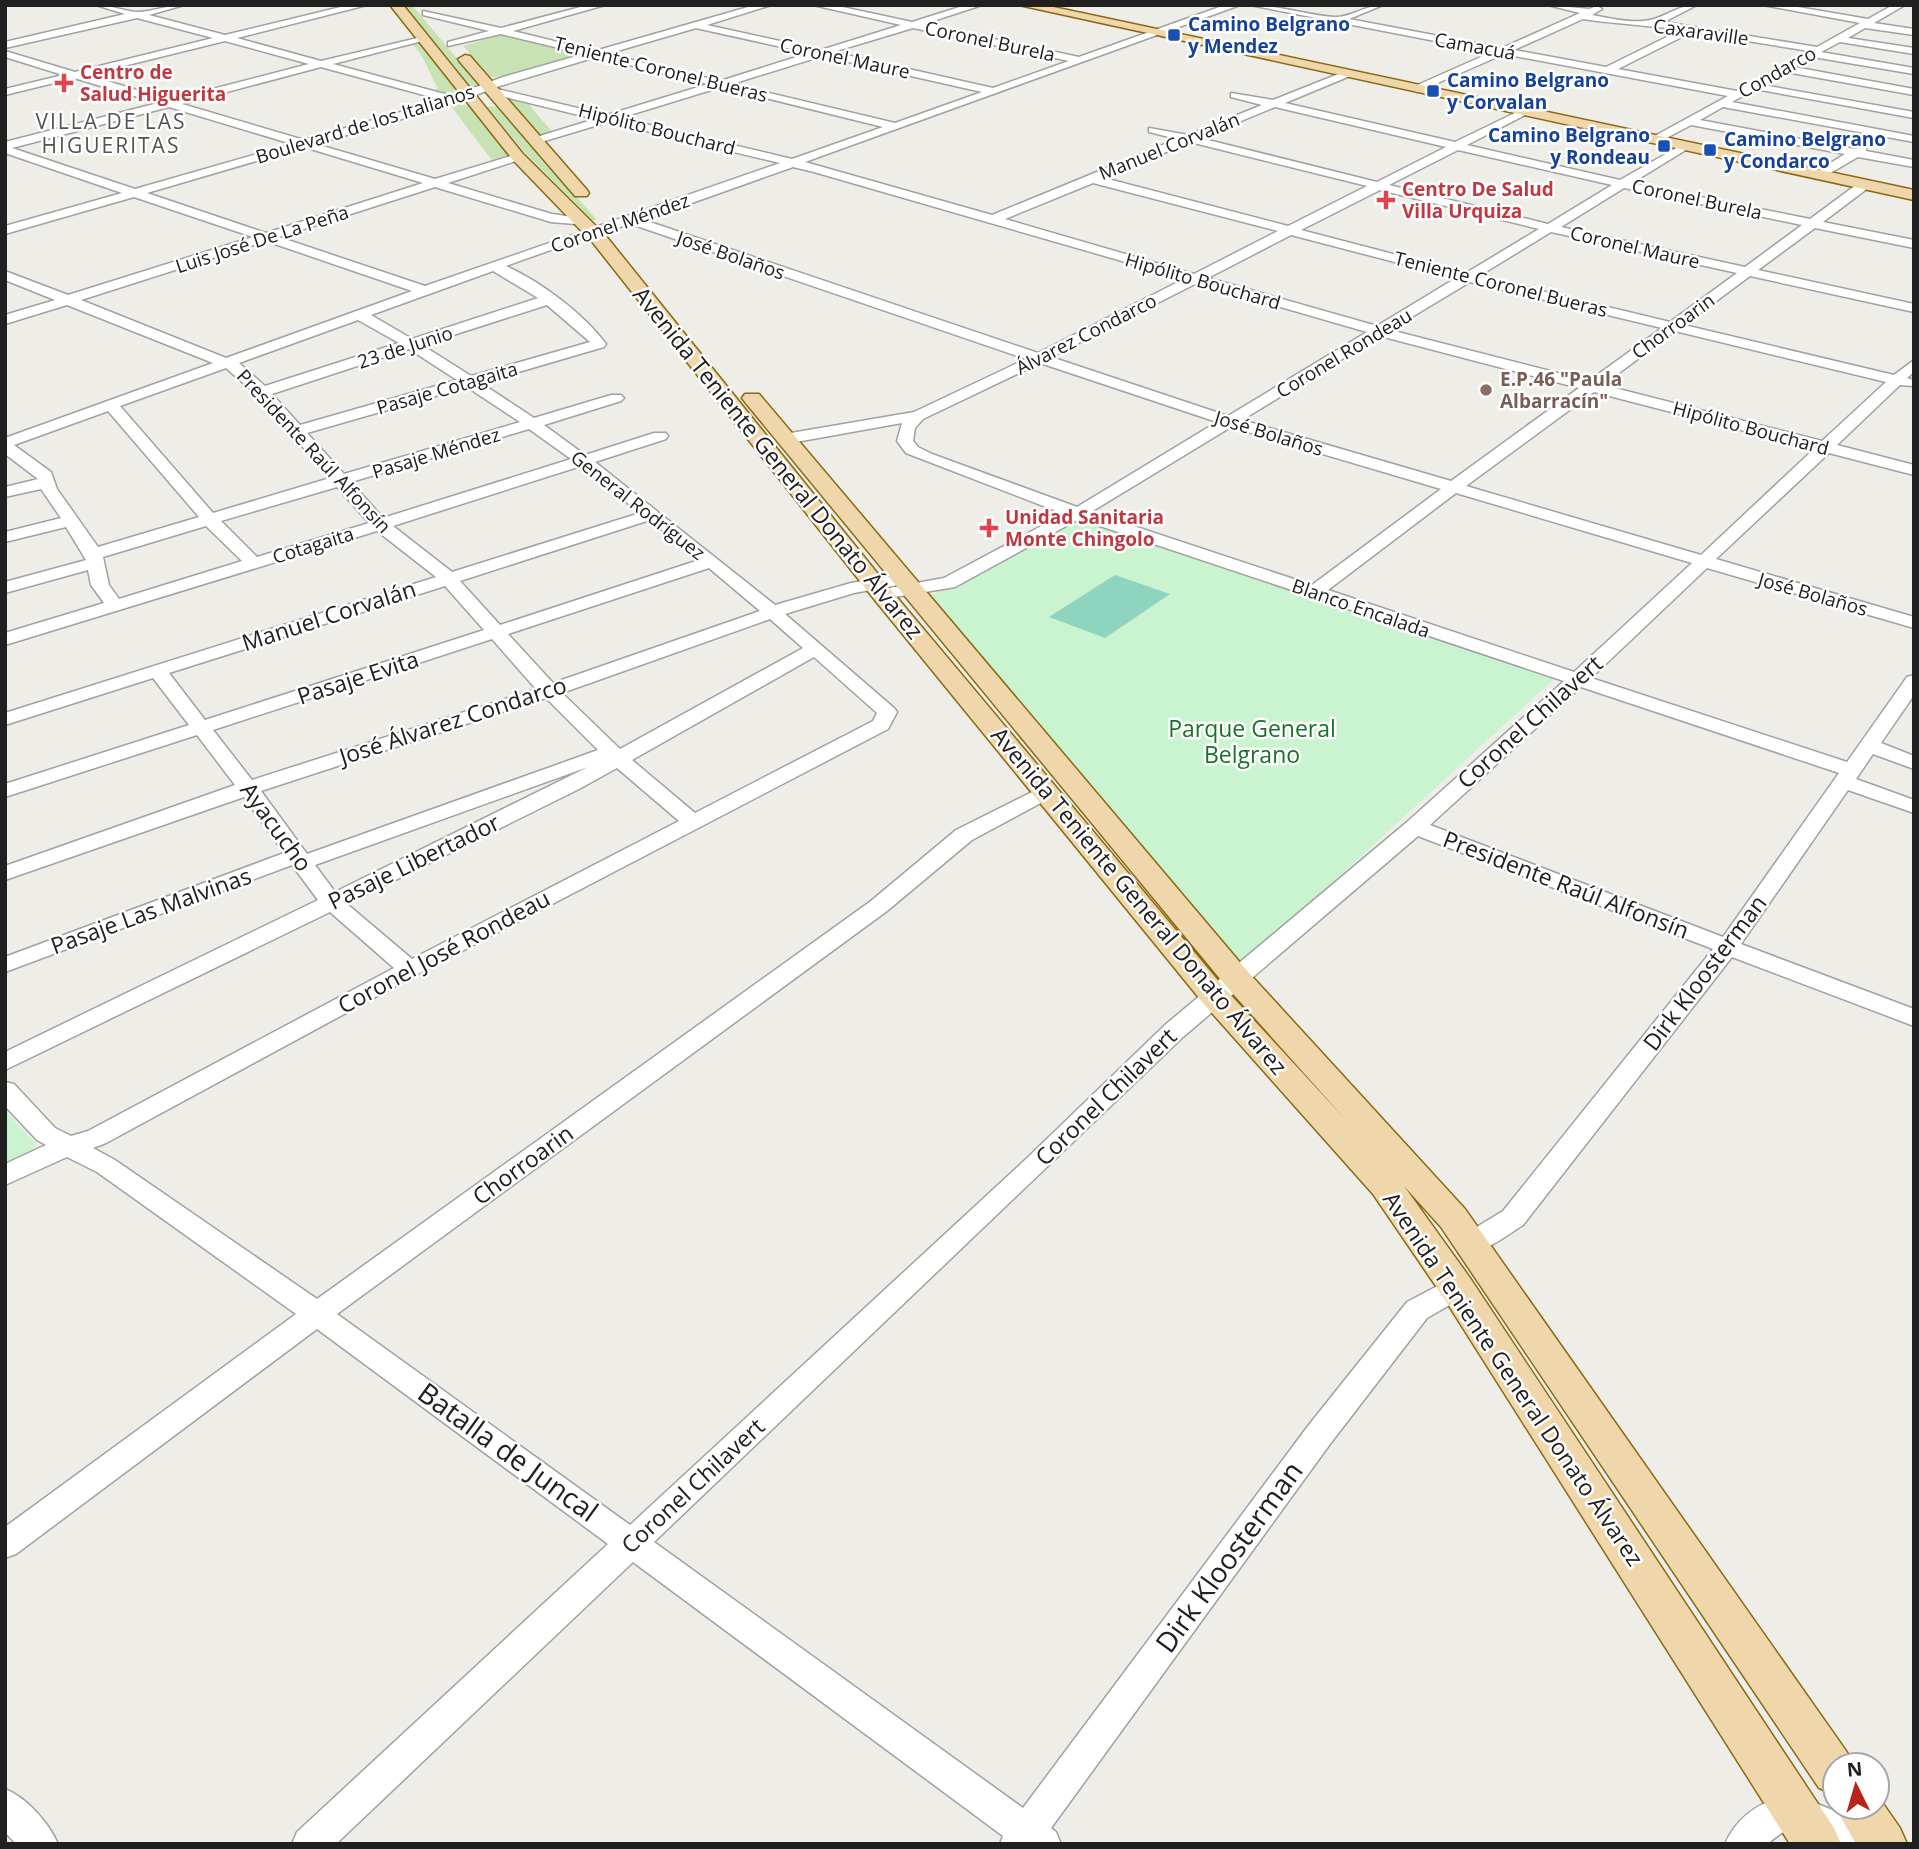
<svg xmlns="http://www.w3.org/2000/svg" width="1919" height="1849" viewBox="0 0 1919 1849" font-family="'Open Sans',sans-serif">
	<style>
		.grass { fill: #c7e2b4 }
		.park { fill: #caf3d0 }
		.pitch { fill: #8fd4be }
		.lines { fill: none; stroke-linecap: round; stroke-linejoin: round }
		.minor-casing { stroke: #a1a1a1; stroke-width: 3 }
		.major-casing { stroke: #886a13; stroke-width: 3 }
		.minor { fill: #fff; fill-rule: evenodd }
		.major { fill: #f0d7ab; fill-rule: evenodd }
		.transit-dot { fill: #1a4fb4; stroke: #fff; stroke-width: 2.5 }
		.health-dot { fill: #e0444e; stroke: #fff; stroke-width: 2.5 }
		.education-dot { fill: #8d6e63; stroke: #fff; stroke-width: 2.5 }
		.labels { text-anchor: middle; stroke-width: 5; stroke-linejoin: round; paint-order: stroke }
		.far-transit-label { font-size: 19px; font-weight: bold; fill: #164399; stroke: #fff; text-anchor: start }
		.far-street-label { font-size: 19px; fill: #202020; stroke: #fff }
		.far-health-label { font-size: 19px; font-weight: bold; fill: #be3a42; stroke: #fff; text-anchor: start }
		.far-education-label { font-size: 19px; font-weight: bold; fill: #785e54; stroke: #fff; text-anchor: start }
		.far-quarter-label { font-size: 21px; letter-spacing: 2px; fill: #535353; stroke: #fff }
		.street-label { font-size: 23px; fill: #202020; stroke: #fff }
		.park-label { font-size: 23px; fill: #1a7127; stroke: #fff }
		.near-street-label { font-size: 28px; fill: #202020; stroke: #fff }
	</style>
	<rect width="100%" height="100%" fill="#efede7"/>
	<path class="grass" d="M 401,5 L 412,5 L 481,87 L 470,87 Z
		M 504,34 L 582,52 L 582,55 L 507,76 L 491,77 L 463,46 Z
		M 414,42 L 421,43 L 461,93 L 452,97 L 432,92 L 438,88 C 430,75 423,53 412,44 Z
		M 517,98 L 537,102 L 530,106 L 554,134 L 538,136 L 508,100 Z
		M 459,104 L 472,107 L 508,155 L 496,161 L 491,159 L 450,105 Z
		M 490,106 L 498,107 L 597,220 L 592,220 L 528,156 L 487,108 Z"/>
	<path class="park" d="M 1082,518 L 1554,679 L 1237,970 L 926,598 Z
		M 5,1111 L 36,1144 L 26,1160 L 5,1166 Z"/>
	<path class="pitch" d="M 1115,575 L 1170,594 L 1105,638 L 1049,617 Z"/>
	<g class="lines">
		<defs>
			<path id="minor" d="M 96,5 C 111,5 123,11 137,12 C 151,12 168,5 184,5 L 149,15 L 225,35 L 349,5 L 367,5 L 237,38 L 321,61 L 426,36 L 426,40 L 333,64 L 452,96 L 503,77 L 584,54 L 501,34 L 448,46 L 448,42 L 489,31 L 423,15 L 423,11 L 501,28 L 588,5 L 605,5 L 513,31 L 595,51 L 755,5 L 771,5 L 707,25 L 821,50 L 901,25 L 813,5 L 833,5 L 912,22 L 966,5 L 982,5 L 924,24 L 1079,57 L 1225,5 L 1240,5 L 805,162 L 992,215 L 1177,139 L 1149,132 L 1149,128 L 1188,135 L 1262,105 L 1231,97 L 1231,93 L 1273,100 L 1346,71 L 1351,74 L 1350,76 L 1285,103 L 1455,142 L 1523,109 L 1527,110 L 1527,114 L 1467,145 L 1620,180 L 1685,143 L 1689,144 L 1689,148 L 1632,183 L 1810,219 L 1860,182 L 1868,182 L 1868,188 L 1823,222 L 1914,240 L 1914,248 L 1815,228 L 1758,270 L 1914,304 L 1914,312 L 1750,276 L 1684,325 L 1894,375 L 1914,360 L 1914,372 L 1907,378 L 1913,380 L 1913,386 L 1900,385 L 1837,445 L 1914,465 L 1914,475 L 1829,453 L 1716,559 L 1914,617 L 1914,628 L 1707,568 L 1591,678 L 1847,762 L 1907,677 L 1914,675 L 1914,695 L 1881,743 L 1914,756 L 1914,769 L 1873,754 L 1856,779 L 1914,800 L 1914,813 L 1848,790 L 1741,944 L 1914,1009 L 1914,1026 L 1732,957 L 1523,1225 C 1505,1236 1483,1256 1462,1250 L 1458,1243 L 1462,1236 L 1503,1211 L 1713,949 L 1418,836 L 1183,1037 L 654,1542 L 1023,1808 L 1308,1426 L 1407,1302 L 1447,1281 L 1457,1278 L 1467,1281 L 1471,1288 L 1467,1295 L 1427,1318 L 1330,1444 L 1051,1828 L 1056,1832 L 1061,1844 L 1000,1844 L 1003,1836 L 633,1562 L 336,1844 L 292,1844 L 297,1832 L 608,1544 L 317,1329 L 16,1554 L 5,1558 L 5,1527 L 296,1314 L 97,1172 L 67,1157 L 5,1185 L 5,1164 L 46,1145 L 37,1140 L 5,1106 L 5,1082 L 14,1084 L 55,1128 L 71,1136 L 88,1131 L 394,968 L 330,912 L 5,1070 L 5,1052 L 318,900 L 292,865 L 5,972 L 5,957 L 284,853 L 244,797 L 5,880 L 5,866 L 235,785 L 197,735 L 5,797 L 5,784 L 189,725 L 153,678 L 5,725 L 5,713 L 436,577 L 377,531 L 5,645 L 5,633 L 104,603 L 91,585 L 88,570 L 5,593 L 5,582 L 86,560 L 66,527 L 5,542 L 5,532 L 61,518 L 41,489 L 5,497 L 5,487 L 38,479 L 5,454 L 5,438 L 213,363 L 67,305 L 5,324 L 5,315 L 55,300 L 5,280 L 5,271 L 68,295 L 253,237 L 134,197 L 5,234 L 5,226 L 122,193 L 5,153 L 5,142 L 158,103 L 74,78 L 5,95 L 5,89 L 63,75 L 5,57 L 5,51 L 75,72 L 213,38 L 137,18 L 5,48 L 5,42 L 125,14 ZM 696,28 L 700,29 L 809,53 L 720,81 L 607,54 ZM 913,28 L 1069,61 L 993,88 L 833,52 ZM 225,41 L 309,64 L 170,100 L 87,75 ZM 822,56 L 982,92 L 895,123 L 732,84 ZM 596,57 L 708,84 L 607,115 L 493,88 ZM 321,67 L 442,100 L 304,140 L 182,104 ZM 721,87 L 883,127 L 792,159 L 620,118 ZM 489,90 L 489,93 L 595,119 L 530,139 L 530,143 L 538,143 L 608,122 L 780,163 L 425,286 L 279,237 L 435,187 L 551,222 L 587,225 L 587,219 L 552,214 L 448,183 L 522,159 L 522,155 L 514,155 L 435,179 L 316,144 L 446,106 ZM 169,107 L 292,144 L 135,189 L 12,148 ZM 1275,107 L 1446,147 L 1377,182 L 1200,138 ZM 1190,142 L 1367,186 L 1288,226 L 1104,178 ZM 304,147 L 423,183 L 266,233 L 147,193 ZM 1458,150 L 1612,185 L 1548,224 L 1389,185 ZM 793,167 L 814,172 L 1184,279 L 1038,353 L 644,220 ZM 1093,183 L 1278,231 L 1194,274 L 1005,219 ZM 1624,188 L 1802,225 L 1745,267 L 1561,227 ZM 1380,190 L 1539,229 L 1466,273 L 1301,230 ZM 631,224 L 1026,359 L 914,412 L 785,434 L 777,439 L 785,444 L 902,423 L 897,441 L 906,453 L 1064,514 L 944,578 L 889,588 L 886,592 L 889,596 L 895,597 L 955,587 L 1079,519 L 1564,681 L 1407,822 L 1165,1025 L 1024,1161 L 630,1525 L 337,1314 L 887,911 L 972,840 L 1052,797 L 1055,793 L 1052,789 L 1038,789 L 956,830 L 871,901 L 317,1299 L 115,1160 L 93,1148 L 106,1143 L 418,974 L 888,729 L 897,712 L 894,708 L 785,614 L 854,593 L 909,583 L 912,579 L 909,575 L 903,574 L 851,583 L 775,605 L 595,462 L 666,439 L 668,436 L 666,433 L 654,433 L 585,455 L 544,425 L 621,401 L 624,398 L 621,395 L 611,395 L 534,418 L 481,383 L 604,347 L 606,344 C 583,313 541,282 506,266 L 595,234 ZM 1551,232 L 1737,273 L 1670,322 L 1479,276 ZM 1291,235 L 1456,278 L 1377,326 L 1208,278 ZM 266,241 L 412,291 L 226,358 L 81,300 ZM 493,271 L 538,298 L 412,339 L 371,315 ZM 1470,282 L 1662,328 L 1589,381 L 1390,330 ZM 1197,283 L 1367,332 L 1228,416 L 1051,357 ZM 547,305 L 590,342 L 471,376 L 422,345 ZM 358,320 L 399,343 L 265,386 L 239,363 ZM 1675,331 L 1886,382 L 1822,441 L 1603,385 ZM 1380,336 L 1579,388 L 1451,481 L 1242,420 ZM 409,349 L 457,380 L 300,425 L 272,394 ZM 1040,363 L 1217,422 L 1077,507 L 932,454 L 918,447 L 913,441 L 915,428 L 923,419 ZM 226,368 L 257,395 L 330,478 L 213,513 L 120,406 ZM 467,387 L 520,422 L 344,474 L 307,433 ZM 1594,392 L 1814,449 L 1701,555 L 1466,486 ZM 108,411 L 199,517 L 98,547 L 57,489 L 51,472 L 14,445 ZM 1231,427 L 1441,489 L 1312,585 L 1091,512 ZM 529,429 L 571,459 L 383,518 L 351,482 ZM 581,466 L 640,513 L 452,572 L 393,526 ZM 337,487 L 369,523 L 257,557 L 221,521 ZM 1456,493 L 1692,563 L 1574,672 L 1328,590 ZM 650,520 L 699,560 L 500,625 L 460,581 ZM 206,526 L 242,561 L 119,599 L 109,585 L 103,557 ZM 709,568 L 760,611 L 553,683 L 508,634 ZM 445,586 L 484,630 L 205,720 L 169,673 ZM 770,619 L 803,648 L 620,749 L 562,693 ZM 492,639 L 536,689 L 252,780 L 213,730 ZM 814,657 L 877,713 L 873,721 L 695,813 L 632,760 ZM 1581,687 L 1839,773 L 1723,937 L 1430,825 ZM 546,698 L 598,750 L 307,854 L 261,791 ZM 588,767 L 335,892 L 315,865 ZM 617,768 L 679,821 L 412,959 L 347,904 L 579,789 Z
				M 1250,5 C 1279,5 1306,15 1334,17 C 1350,18 1366,5 1383,5 L 1349,19 L 1502,48 L 1580,13 L 1548,5 L 1589,9 L 1597,6 L 1602,9 L 1592,15 C 1611,18 1635,25 1654,19 C 1670,14 1680,5 1697,5 L 1664,22 L 1817,47 L 1860,23 L 1763,5 L 1786,5 L 1868,19 L 1893,5 L 1905,5 L 1874,23 L 1914,29 L 1914,35 L 1865,28 L 1848,38 L 1914,48 L 1914,54 L 1840,42 L 1821,52 L 1914,68 L 1914,74 L 1813,57 L 1794,67 L 1914,89 L 1914,95 L 1786,72 L 1763,85 L 1914,112 L 1914,118 L 1755,89 L 1732,102 L 1914,136 L 1914,142 L 1723,107 L 1700,120 L 1854,149 L 1866,147 L 1866,151 L 1914,160 L 1914,167 L 1858,157 L 1820,179 L 1816,178 L 1816,172 L 1845,154 L 1691,125 L 1659,142 L 1651,142 L 1651,138 L 1728,96 L 1504,54 L 1417,92 L 1412,89 L 1413,87 L 1492,52 ZM 1583,19 C 1615,24 1648,25 1681,30 L 1606,67 L 1514,50 ZM 1692,32 L 1809,51 L 1737,91 L 1618,69 Z
				M 5,1789 C 27,1798 49,1823 58,1844 L 16,1844 L 5,1832 Z
				M 1796,1795 L 1885,1832 L 1890,1844 C 1871,1844 1852,1845 1833,1844 C 1802,1841 1800,1813 1768,1844 L 1725,1844 C 1739,1813 1764,1799 1796,1795 Z"/>
			<path id="major" d="M 390,5 L 403,5 L 523,154 L 606,236 L 890,589 L 1226,990 L 1346,1120 L 1226,986 L 745,402 L 742,398 L 745,394 L 759,394 L 1248,972 L 1465,1209 L 1851,1758 L 1854,1765 L 1835,1765 L 1835,1794 L 1819,1788 L 1441,1227 L 1404,1186 L 1470,1278 L 1834,1828 L 1841,1844 L 1790,1844 L 1444,1298 L 1373,1194 L 1204,1004 L 874,599 L 594,244 L 513,160 Z
				M 1019,5 L 1044,5 L 1914,190 L 1914,200 Z
				M 465,55 L 470,56 L 587,190 L 589,193 L 587,196 L 575,196 L 460,62 L 458,59 Z
				M 1877,1795 L 1900,1828 L 1907,1844 L 1856,1844 L 1835,1807 L 1835,1806 L 1877,1807 Z"/>
		</defs>
		<use href="#minor" class="minor-casing"/>
		<use href="#major" class="major-casing"/>
		<use href="#minor" class="minor"/>
		<use href="#major" class="major"/>
	</g>
	<g class="transit-dot">
		<rect x="1167" y="28" width="14" height="14" rx="3.5"/>
		<rect x="1426" y="84" width="14" height="14" rx="3.5"/>
		<rect x="1657" y="139" width="14" height="14" rx="3.5"/>
		<rect x="1703" y="143" width="14" height="14" rx="3.5"/>
	</g>
	<g class="health-dot">
		<path d="M60.5 72.5h7v7h7v7h-7v7h-7v-7h-7v-7h7z"/>
		<path d="M1382.5 189.5h7v7h7v7h-7v7h-7v-7h-7v-7h7z"/>
		<path d="M985.5 517.5h7v7h7v7h-7v7h-7v-7h-7v-7h7z"/>
	</g>
	<circle class="education-dot" cx="1486" cy="390" r="7"/>
	<g class="labels">
		<g class="far-transit-label">
			<text x="1188" y="31">Camino Belgrano<tspan x="1188" dy="22">y Mendez</tspan></text>
			<text x="1447" y="87">Camino Belgrano<tspan x="1447" dy="22">y Corvalan</tspan></text>
			<text x="1650" y="142" text-anchor="end">Camino Belgrano<tspan x="1650" dy="22">y Rondeau</tspan></text>
			<text x="1724" y="146">Camino Belgrano<tspan x="1724" dy="22">y Condarco</tspan></text>
		</g>
		<g class="far-street-label">
			<text transform="translate(1701 32) rotate(8)" y="7">Caxaraville</text>
			<text transform="translate(990 41) rotate(12)" y="7">Coronel Burela</text>
			<text transform="translate(1475 46) rotate(10)" y="7">Camacuá</text>
			<text transform="translate(845 58) rotate(12)" y="7">Coronel Maure</text>
			<text transform="translate(661 69) rotate(14)" y="7">Teniente Coronel Bueras</text>
			<text transform="translate(1777 72) rotate(-29)" y="7">Condarco</text>
			<text transform="translate(365 124) rotate(-17)" y="7">Boulevard de los Italianos</text>
			<text transform="translate(657 129) rotate(14)" y="7">Hipólito Bouchard</text>
			<text transform="translate(1169 146) rotate(-22)" y="7">Manuel Corvalán</text>
			<text transform="translate(1697 199) rotate(12)" y="7">Coronel Burela</text>
			<text transform="translate(620 223) rotate(-19)" y="7">Coronel Méndez</text>
			<text transform="translate(262 239) rotate(-18)" y="7">Luis José De La Peña</text>
			<text transform="translate(1635 247) rotate(13)" y="7">Coronel Maure</text>
			<text transform="translate(731 255) rotate(19)" y="7">José Bolaños</text>
			<text transform="translate(1203 281) rotate(16)" y="7">Hipólito Bouchard</text>
			<text transform="translate(1501 284) rotate(14)" y="7">Teniente Coronel Bueras</text>
			<text transform="translate(1673 326) rotate(-36)" y="7">Chorroarin</text>
			<text transform="translate(1086 334) rotate(-27)" y="7">Álvarez Condarco</text>
			<text transform="translate(405 347) rotate(-18)" y="7">23 de Junio</text>
			<text transform="translate(1344 353) rotate(-31)" y="7">Coronel Rondeau</text>
			<text transform="translate(447 388) rotate(-16)" y="7">Pasaje Cotagaita</text>
			<text transform="translate(1751 428) rotate(15)" y="7">Hipólito Bouchard</text>
			<text transform="translate(1269 433) rotate(17)" y="7">José Bolaños</text>
			<text transform="translate(314 451) rotate(47)" y="7">Presidente Raúl Alfonsín</text>
			<text transform="translate(436 453) rotate(-17)" y="7">Pasaje Méndez</text>
			<text transform="translate(638 505) rotate(38)" y="7">General Rodríguez</text>
			<text transform="translate(313 545) rotate(-17)" y="7">Cotagaita</text>
			<text transform="translate(1813 594) rotate(16)" y="7">José Bolaños</text>
			<text transform="translate(1361 608) rotate(19)" y="7">Blanco Encalada</text>
		</g>
		<g class="far-health-label">
			<text x="80" y="79">Centro de<tspan x="80" dy="22">Salud Higuerita</tspan></text>
			<text x="1402" y="196">Centro De Salud<tspan x="1402" dy="22">Villa Urquiza</tspan></text>
			<text x="1005" y="524">Unidad Sanitaria<tspan x="1005" dy="22">Monte Chingolo</tspan></text>
		</g>
		<g class="far-education-label">
			<text x="1500" y="386">E.P.46 "Paula<tspan x="1500" dy="22">Albarracín"</tspan></text>
		</g>
		<g class="far-quarter-label">
			<text x="111" y="129">VILLA DE LAS<tspan x="111" dy="24">HIGUERITAS</tspan></text>
		</g>
		<g class="street-label">
			<text transform="translate(778 463) rotate(51)" y="8">Avenida Teniente General Donato Álvarez</text>
			<text transform="translate(329 616) rotate(-18)" y="8">Manuel Corvalán</text>
			<text transform="translate(358 678) rotate(-18)" y="8">Pasaje Evita</text>
			<text transform="translate(453 721) rotate(-18)" y="8">José Álvarez Condarco</text>
			<text transform="translate(1530 722) rotate(-42)" y="8">Coronel Chilavert</text>
			<text transform="translate(276 827) rotate(54)" y="8">Ayacucho</text>
			<text transform="translate(414 862) rotate(-26)" y="8">Pasaje Libertador</text>
			<text transform="translate(1566 885) rotate(21)" y="8">Presidente Raúl Alfonsín</text>
			<text transform="translate(1139 901) rotate(50)" y="8">Avenida Teniente General Donato Álvarez</text>
			<text transform="translate(151 911) rotate(-20)" y="8">Pasaje Las Malvinas</text>
			<text transform="translate(444 952) rotate(-28)" y="8">Coronel José Rondeau</text>
			<text transform="translate(1705 973) rotate(-53)" y="8">Dirk Kloosterman</text>
			<text transform="translate(1106 1097) rotate(-44)" y="8">Coronel Chilavert</text>
			<text transform="translate(523 1165) rotate(-36)" y="8">Chorroarin</text>
			<text transform="translate(1513 1379) rotate(56)" y="8">Avenida Teniente General Donato Álvarez</text>
			<text transform="translate(693 1486) rotate(-43)" y="8">Coronel Chilavert</text>
		</g>
		<g class="park-label">
			<text x="1252" y="737">Parque General<tspan x="1252" dy="26">Belgrano</tspan></text>
		</g>
		<g class="near-street-label">
			<text transform="translate(508 1452) rotate(36)" y="10">Batalla de Juncal</text>
			<text transform="translate(1229 1557) rotate(-54)" y="10">Dirk Kloosterman</text>
		</g>
	</g>
	<rect width="1919" height="1849" fill="none" stroke="#202020" stroke-width="14"/>
	<g transform="translate(1856 1786) rotate(355)"><circle r="33" fill="#ffffff" stroke="#a6a6a6" stroke-width="2"/>
	<path d="M0-5L12 26L0 18L-12 26Z" fill="#b62519"/>
	<text y="-10" font-size="19" font-weight="bold" text-anchor="middle" fill="#202020">N</text>
	</g>
</svg>
